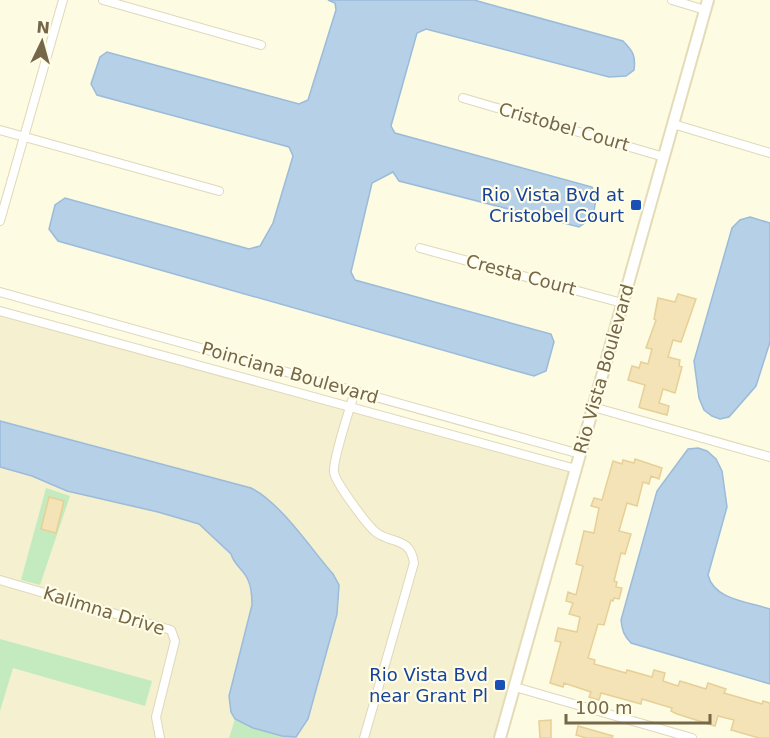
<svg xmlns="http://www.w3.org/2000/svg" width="770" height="738" viewBox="0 0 770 738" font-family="'DejaVu Sans',sans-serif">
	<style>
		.residential { fill: #f5f0cf }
		.green { fill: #c3ebbf }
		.water { fill: #b5d0e7; stroke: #9bbbda; stroke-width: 1.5 }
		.building { fill: #f4e3b7; stroke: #e7d097; stroke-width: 1.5 }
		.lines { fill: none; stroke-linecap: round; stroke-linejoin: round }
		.street-casing { stroke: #dfd8b9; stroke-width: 10 }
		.secondary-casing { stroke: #e4dbb7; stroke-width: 14 }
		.street { stroke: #fff; stroke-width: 8 }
		.secondary { stroke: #fff; stroke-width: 10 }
		.transit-dot { fill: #1a4fb4; stroke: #fffde8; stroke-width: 2 }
		.labels { text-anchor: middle; stroke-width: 4.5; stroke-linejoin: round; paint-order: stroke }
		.street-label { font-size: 18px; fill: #756747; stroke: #fffde8 }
		.transit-label { font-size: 18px; fill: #164399; stroke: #fffde8; text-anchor: end }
	</style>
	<rect width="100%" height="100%" fill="#fdfbe1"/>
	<path class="residential" d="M 0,311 L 576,469 L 500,738 L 0,738 L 0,467 L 32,476 L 67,491 L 158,512 L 199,524 L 231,555 L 248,580 L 252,595 L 252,605 L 321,665 L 337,614 L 333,574 L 285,518 L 265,497 L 0,421 Z"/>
	<path class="green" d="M 46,488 L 70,496 L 40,585 L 21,580 Z
		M 0,639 L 152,681 L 145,706 L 13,668 L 0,711 Z
		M 235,719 L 282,736 L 298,738 L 229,738 Z"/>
	<path class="water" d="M 328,0 L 474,0 L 623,41 C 633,51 636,56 634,70 L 626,76 L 609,77 L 426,29 L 417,33 L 391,126 L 395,133 L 592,187 L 596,199 L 593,217 L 579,227 L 399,181 L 393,172 L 372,183 L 351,272 L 355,280 L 551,334 L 554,342 L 546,371 L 534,376 L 58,241 L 49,229 L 55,205 L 65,198 L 249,249 L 260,246 L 273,223 L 293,156 L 289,147 L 97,95 L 91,84 L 100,57 L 107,52 L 299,104 L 308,100 L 336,10 L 335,3 Z
		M 750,217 L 770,223 L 770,342 L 756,386 L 729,417 L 720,419 L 712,416 L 704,410 L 699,398 L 694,361 L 732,228 L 740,220 Z
		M 0,421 L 251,488 C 280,502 311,549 333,574 L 339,585 L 337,614 L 308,719 L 296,737 L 282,736 L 253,728 L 235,719 L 231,712 L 229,696 L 252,605 C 252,597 252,588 248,580 C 244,570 234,565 231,554 L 199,524 L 158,512 L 67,491 L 32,476 L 0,467 Z
		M 698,448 L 707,451 L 716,459 L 722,471 L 727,507 L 708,575 C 714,600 749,602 770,609 L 770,684 L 631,643 C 624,636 622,630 621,620 L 657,491 L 688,449 Z"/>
	<path class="building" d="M 678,294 L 696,299 L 681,342 L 673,340 L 668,357 L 680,360 L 679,366 L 682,367 L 675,393 L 663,389 L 659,403 L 669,406 L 667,415 L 641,408 L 639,407 L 645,385 L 628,380 L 632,366 L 639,368 L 641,362 L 648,364 L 652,349 L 646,348 L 656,320 L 654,319 L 658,298 L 675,302 Z
		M 635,459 L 662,468 L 659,479 L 651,476 L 649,484 L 643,482 L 637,506 L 627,503 L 619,531 L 631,534 L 625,554 L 621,553 L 614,581 L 617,582 L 616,587 L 622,588 L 619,599 L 614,598 L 613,601 L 611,600 L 604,625 L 598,624 L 588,658 L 595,660 L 594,664 L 626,673 L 627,670 L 652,677 L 654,670 L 665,673 L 663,681 L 678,686 L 680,681 L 706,689 L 708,683 L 726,689 L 724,693 L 762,704 L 763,701 L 770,703 L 770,738 L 759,738 L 731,730 L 734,720 L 718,716 L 715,726 L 677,714 L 671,711 L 672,708 L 642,699 L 641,704 L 601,693 L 599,700 L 589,697 L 591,692 L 564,683 L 563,687 L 550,683 L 561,642 L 555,641 L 558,628 L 577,632 L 580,617 L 569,614 L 573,603 L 566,601 L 568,592 L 576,595 L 583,566 L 576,564 L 584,531 L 594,533 L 599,508 L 591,506 L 594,498 L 602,500 L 613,461 L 622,464 L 623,460 L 634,463 Z
		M 49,497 L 64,501 L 56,533 L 41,529 Z
		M 551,720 L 551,738 L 540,738 L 539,721 Z
		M 578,726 L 613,736 L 612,738 L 586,738 L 576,735 Z"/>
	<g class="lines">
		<defs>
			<path id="street" d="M 103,0 L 261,45
				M 672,0 L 705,10
				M 463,98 L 664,157
				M 673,124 L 770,153
				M 0,130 L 219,191
				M 0,221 L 63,0
				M 420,248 L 622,303
				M 0,292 L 580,454
				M 0,311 L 576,469
				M 355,391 C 351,405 332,461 334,472 C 335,482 369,528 377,533 C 393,544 410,537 414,563 L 364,738
				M 593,407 L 770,457
				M 0,580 L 171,630 L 175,641 L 156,717 L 160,738
				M 515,687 L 692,738"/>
			<path id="secondary" d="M 500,738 L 708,0"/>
		</defs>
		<use href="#street" class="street-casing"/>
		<use href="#secondary" class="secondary-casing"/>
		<use href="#street" class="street"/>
		<use href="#secondary" class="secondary"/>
	</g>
	<g class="transit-dot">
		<rect x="630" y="199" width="12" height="12" rx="3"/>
		<rect x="494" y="679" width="12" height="12" rx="3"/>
	</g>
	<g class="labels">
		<g class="street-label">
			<text transform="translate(564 127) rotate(16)" y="6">Cristobel Court</text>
			<text transform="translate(521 275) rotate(15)" y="6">Cresta Court</text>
			<text transform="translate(604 369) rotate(-74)" y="6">Rio Vista Boulevard</text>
			<text transform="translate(290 373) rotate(16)" y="6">Poinciana Boulevard</text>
			<text transform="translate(104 611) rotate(17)" y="6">Kalimna Drive</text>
		</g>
		<g class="transit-label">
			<text x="624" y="201">Rio Vista Bvd at<tspan x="624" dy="21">Cristobel Court</tspan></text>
			<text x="488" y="681">Rio Vista Bvd<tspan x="488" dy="21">near Grant Pl</tspan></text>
		</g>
	</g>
	<g transform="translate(42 42) rotate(5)" stroke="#fffde8" stroke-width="4.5" paint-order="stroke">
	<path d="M0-4.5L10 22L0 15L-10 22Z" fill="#756747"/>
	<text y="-9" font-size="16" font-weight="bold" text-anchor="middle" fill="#756747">N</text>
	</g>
	<path d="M566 714v9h144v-9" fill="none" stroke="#756747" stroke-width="3"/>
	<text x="575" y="714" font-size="18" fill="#756747" stroke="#fffde8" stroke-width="4.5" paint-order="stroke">100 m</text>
</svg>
